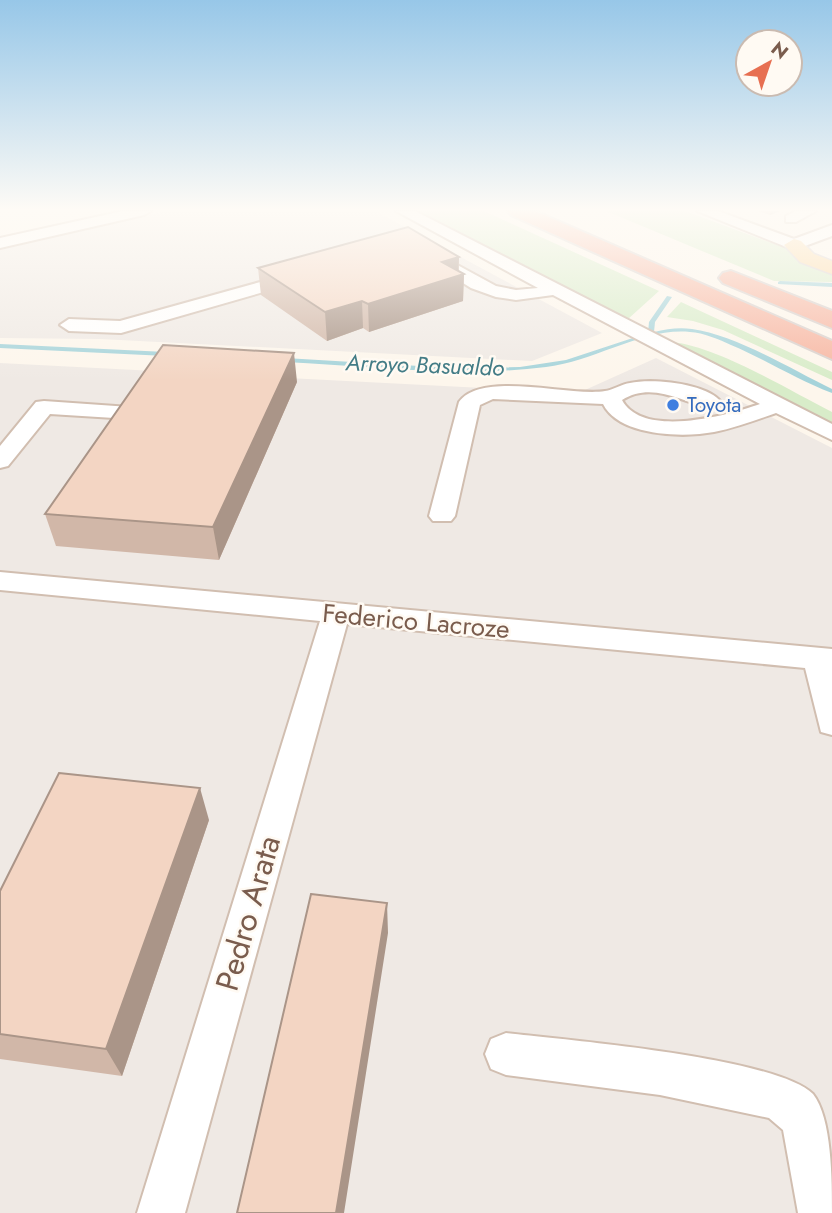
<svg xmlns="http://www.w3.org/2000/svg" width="832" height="1213" viewBox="0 0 832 1213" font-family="Jost,sans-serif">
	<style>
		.industrial { fill: #efe9e4 }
		.green { fill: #d8ecc9 }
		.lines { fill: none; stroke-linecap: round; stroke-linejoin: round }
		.stream { fill: #a5d3da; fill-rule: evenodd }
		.minor-casing { stroke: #d1beb0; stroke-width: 4 }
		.major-casing { stroke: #dad1cd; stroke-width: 3 }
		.highway-casing { stroke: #dad1cd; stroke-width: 4 }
		.minor { fill: #fff; fill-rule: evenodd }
		.major { fill: #fbd9a5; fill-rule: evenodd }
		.highway { fill: #f7b7a3; fill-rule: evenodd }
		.wall { fill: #d1b7a8 }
		.shaded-wall { fill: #aa9588 }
		.building { fill: #f3d5c3; stroke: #aa9588; stroke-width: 2 }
		.shop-dot { fill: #3f7fe0; stroke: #fffaf3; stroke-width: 2.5 }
		.labels { text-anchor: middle; stroke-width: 5; stroke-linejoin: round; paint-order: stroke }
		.far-shop-label { font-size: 21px; fill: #366cbe; stroke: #fffaf3; text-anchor: start }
		.far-water-label { font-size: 23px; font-style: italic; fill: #437c86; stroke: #fffaf3 }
		.street-label { font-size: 26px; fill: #7a5c4d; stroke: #fffaf3 }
		.near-street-label { font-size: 32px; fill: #7a5c4d; stroke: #fffaf3 }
	</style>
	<rect width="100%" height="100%" fill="#fdf6ec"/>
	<path class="industrial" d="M 167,211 L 375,211 L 602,333 L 532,361 L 100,339 L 0,338 L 0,250 Z
		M 656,358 L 832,448 L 832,1213 L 0,1213 L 0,363 L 483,388 L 585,390 Z"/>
	<path class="green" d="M 409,211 L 484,211 L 659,291 L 628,319 L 565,292 Z
		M 606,211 L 685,211 L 788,249 L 832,271 L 832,282 L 774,281 Z
		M 681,302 L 832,372 L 832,380 L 723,330 L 693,321 L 667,317 Z
		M 672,342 C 719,347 788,390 832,412 L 832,427 L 665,343 Z"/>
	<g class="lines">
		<path class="stream" d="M 780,281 L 832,283 L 832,287 L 778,284 L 778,282 Z
			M 667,296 L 672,297 L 655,322 L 654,332 C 667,329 679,327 692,329 C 736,335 791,369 832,389 L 832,393 C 797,380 765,359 731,345 C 718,339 704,333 690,332 C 645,327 593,362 546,367 C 459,378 372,366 285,362 L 282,360 L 285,358 L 453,368 L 520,367 L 566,360 L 648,333 L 649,322 Z
			M 0,344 L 166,352 L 169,354 L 166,356 L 0,348 Z"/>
		<defs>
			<path id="minor" d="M 123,211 L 151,211 L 144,215 L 0,248 L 0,238 Z
				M 396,211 L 415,211 L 832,424 L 832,440 L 776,413 C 756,420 735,428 714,432 C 682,438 619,436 603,404 L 493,399 L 480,405 L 455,516 L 451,521 L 433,521 L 429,516 L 459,402 C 482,370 570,397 605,391 C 613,390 622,384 630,383 C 652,378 708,383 722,403 L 711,409 C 683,402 652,381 622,400 C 643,439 729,415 760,404 L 553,295 L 516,300 L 496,297 L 471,288 L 425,259 L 433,254 L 439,255 L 496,286 L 516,290 L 538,288 Z
				M 697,211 L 718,211 L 794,239 L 832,225 L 832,236 L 794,250 Z
				M 796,211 L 816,211 L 796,222 L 786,222 L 786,216 Z
				M 296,272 L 302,273 L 305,277 L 302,281 L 121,333 L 69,331 L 60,325 L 69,319 L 120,321 Z
				M 44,401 L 130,407 L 141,413 L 130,419 L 50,414 L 8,466 L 0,468 L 0,446 L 36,402 Z
				M 0,572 L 832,649 L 832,735 L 821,732 L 805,668 L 347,624 L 185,1213 L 137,1213 L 320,621 L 0,590 Z
				M 506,1033 C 566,1040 775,1057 813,1094 C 832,1118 832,1181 832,1213 L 798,1213 L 783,1130 L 769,1118 L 660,1095 L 506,1075 L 491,1069 L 485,1054 L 491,1039 Z"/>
			<path id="major" d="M 794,239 L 801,241 L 814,254 L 832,261 L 832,274 L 800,262 L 784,245 Z"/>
			<path id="highway" d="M 508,211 L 535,211 L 832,341 L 832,359 L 511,215 Z
				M 731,271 L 832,311 L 832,328 L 723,283 L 719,278 L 723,273 Z"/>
		</defs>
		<use href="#minor" class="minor-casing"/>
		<use href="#major" class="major-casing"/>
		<use href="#highway" class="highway-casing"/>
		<use href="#minor" class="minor"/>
		<use href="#major" class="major"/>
		<use href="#highway" class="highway"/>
	</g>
	<path class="wall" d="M 758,211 L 780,211 L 770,215 Z
		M 459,257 L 459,271 L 464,274 L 463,301 L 369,332 L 363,328 L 327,341 L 261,295 L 258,268 Z
		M 297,382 L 219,560 L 56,546 L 45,514 Z
		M 209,820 L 122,1076 L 0,1059 L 0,891 Z"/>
	<path class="shaded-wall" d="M 771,211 L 780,211 L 770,215 Z
		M 459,257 L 458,275 L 464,274 L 463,301 L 369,332 L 368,304 L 442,262 Z
		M 362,301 L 363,328 L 327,341 L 325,312 Z
		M 294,353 L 297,382 L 219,560 L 213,527 Z
		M 200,788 L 209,820 L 122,1076 L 106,1049 Z
		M 387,903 L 388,933 L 344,1213 L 336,1213 Z"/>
	<path class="building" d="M 408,227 L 459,257 L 442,262 L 464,274 L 368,304 L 362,301 L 325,312 L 258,268 Z
		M 163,345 L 294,353 L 213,527 L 45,514 Z
		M 59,773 L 200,788 L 106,1049 L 0,1034 L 0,891 Z
		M 311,894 L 387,903 L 336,1213 L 237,1213 Z"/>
	<linearGradient id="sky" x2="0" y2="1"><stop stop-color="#97c7e8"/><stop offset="0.55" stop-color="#fefbf6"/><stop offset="1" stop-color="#fefbf6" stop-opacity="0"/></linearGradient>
	<rect width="832" height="381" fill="url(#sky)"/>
	<circle class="shop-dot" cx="673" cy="405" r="7"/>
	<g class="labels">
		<g class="far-shop-label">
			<text x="687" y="412">Toyota</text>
		</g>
		<g class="far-water-label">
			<text transform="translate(425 365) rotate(2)" y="8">Arroyo Basualdo</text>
		</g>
		<g class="street-label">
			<text transform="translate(416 621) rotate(5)" y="9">Federico Lacroze</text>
		</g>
		<g class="near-street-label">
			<text transform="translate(248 913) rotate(-74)" y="11">Pedro Arata</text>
		</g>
	</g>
	<g transform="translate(769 63) rotate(40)"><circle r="33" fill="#fffaf3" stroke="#cabbb1" stroke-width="2"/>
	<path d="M0-5L12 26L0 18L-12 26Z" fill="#e76f51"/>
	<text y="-10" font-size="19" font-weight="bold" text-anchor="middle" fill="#7a5c4d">N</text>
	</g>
</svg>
